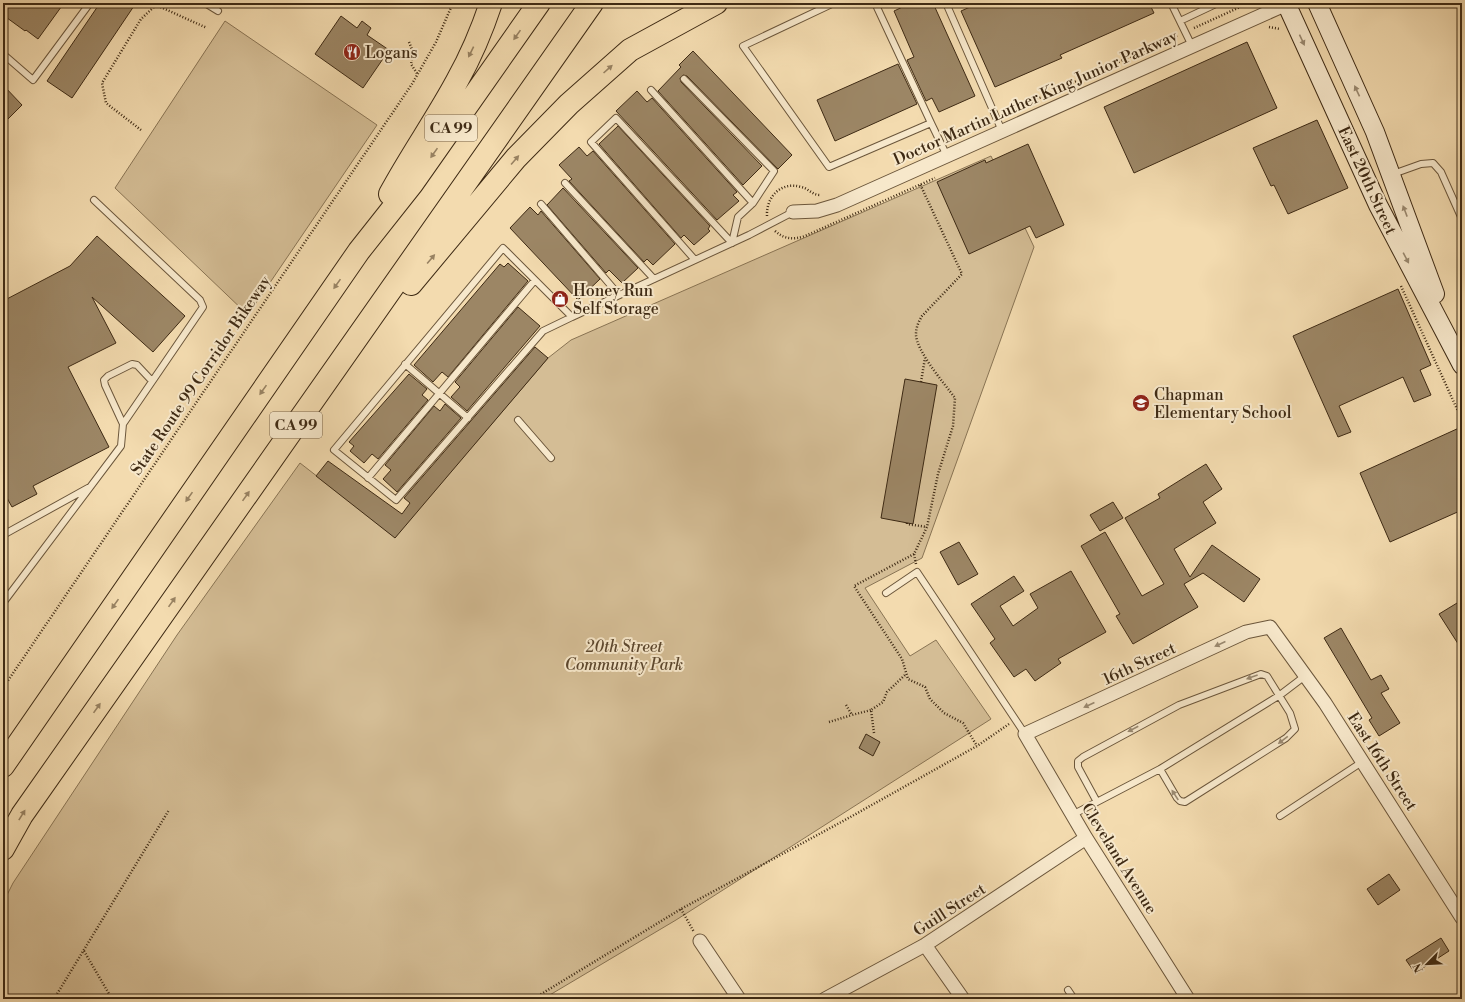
<svg xmlns="http://www.w3.org/2000/svg" width="1465" height="1002" viewBox="0 0 1465 1002" font-family="'Libre Bodoni',serif">
	<style>
		.green { fill: #d4bd95; stroke: #897454 }
		.building { fill: #9c8665; stroke: #3e2a14 }
		.lines { fill: none; stroke-linecap: round; stroke-linejoin: round }
		.lane-casing { stroke: #6b563b; stroke-width: 8 }
		.street-casing { stroke: #6b563b; stroke-width: 15 }
		.secondary-casing { stroke: #3e2a14; stroke-width: 20 }
		.highway-casing { stroke: #3e2a14; stroke-width: 24 }
		.path { stroke: #3e2a14; stroke-width: 2.5; stroke-dasharray: 1 2; stroke-linecap: butt }
		.lane { stroke: #f7e8cb; stroke-width: 6 }
		.street { stroke: #f7e8cb; stroke-width: 13 }
		.secondary { stroke: #f7e8cb; stroke-width: 18 }
		.highway { stroke: #f3dbaf; stroke-width: 22 }
		.oneway { fill: #988262 }
		.oneway2 { fill: #9a8970 }
		.labels { text-anchor: middle; stroke-width: 4; stroke-linejoin: round; paint-order: stroke }
		.shield { fill: #f7e8cb; stroke: #76634b; stroke-width: 1 }
		.shield-label { font-size: 15px; font-weight: bold; fill: #3e2a14 }
		.poi-label { font-size: 16px; fill: #3e2a14; stroke: #f7e8cb; text-anchor: start }
		.street-label { font-size: 16px; fill: #3e2a14; stroke: #f7e8cb }
		.park-label { font-size: 16px; font-style: italic; fill: #5c472e; stroke: #f7e8cb }
	</style>
	<rect width="100%" height="100%" fill="#f3dbaf"/>
	<filter id="stains"><feTurbulence type="fractalNoise" baseFrequency=".005" numOctaves="4"/><feColorMatrix values="0 0 0 0 .2 0 0 0 0 .09 0 0 0 0 .02 0 0 0 .5 -.17"/></filter>
	<radialGradient id="worn" r=".72"><stop offset=".6" stop-color="#630" stop-opacity="0"/><stop offset="1" stop-color="#630" stop-opacity=".3"/></radialGradient>
	<path class="green" d="M 225,21 L 377,125 L 248,315 L 115,188 Z
		M 991,156 L 1034,247 L 922,558 L 865,588 L 910,656 L 936,640 L 991,719 L 676,920 L 543,999 L 3,999 L 3,903 L 13,883 L 177,635 L 300,463 L 395,537 L 548,358 L 571,340 Z"/>
	<path class="building" d="M 11,3 L 64,3 L 38,39 L 26,30 L 25,31 L 3,15 Z
		M 100,3 L 136,3 L 72,98 L 47,81 Z
		M 911,3 L 933,3 L 975,96 L 939,112 L 932,98 L 926,101 L 907,60 L 914,57 L 894,11 Z
		M 979,3 L 1149,3 L 1154,13 L 1060,55 L 1062,58 L 995,87 L 961,11 Z
		M 341,16 L 357,28 L 362,21 L 371,28 L 367,35 L 389,50 L 363,88 L 315,54 Z
		M 1247,42 L 1277,108 L 1134,173 L 1104,107 Z
		M 693,51 L 792,155 L 778,169 L 687,76 L 683,75 L 680,78 L 681,82 L 762,166 L 743,185 L 658,91 L 681,67 L 679,65 Z
		M 898,64 L 917,104 L 835,141 L 817,100 Z
		M 3,85 L 22,105 L 3,124 Z
		M 637,91 L 647,102 L 652,98 L 737,192 L 733,195 L 739,201 L 717,220 L 616,111 Z
		M 1317,120 L 1348,188 L 1288,214 L 1274,185 L 1271,186 L 1253,148 Z
		M 618,126 L 710,226 L 708,229 L 710,231 L 694,245 L 684,235 L 681,238 L 599,144 Z
		M 1028,144 L 1064,225 L 1036,238 L 1030,226 L 969,254 L 937,182 L 985,160 L 986,163 Z
		M 579,147 L 587,156 L 593,151 L 675,244 L 653,265 L 647,259 L 644,262 L 569,181 L 572,179 L 559,165 Z
		M 563,188 L 638,268 L 622,283 L 609,270 L 606,273 L 547,205 Z
		M 530,207 L 538,215 L 541,211 L 600,279 L 578,300 L 510,228 Z
		M 97,236 L 185,316 L 153,352 L 92,297 L 116,343 L 68,367 L 109,447 L 33,486 L 37,494 L 12,507 L 3,491 L 3,301 L 70,266 Z
		M 508,263 L 528,281 L 448,377 L 442,372 L 433,382 L 414,365 L 500,264 L 504,267 Z
		M 1398,289 L 1431,365 L 1420,370 L 1431,395 L 1414,402 L 1403,377 L 1339,406 L 1351,432 L 1338,437 L 1293,336 Z
		M 518,307 L 540,326 L 467,411 L 451,397 L 460,387 L 455,382 Z
		M 535,347 L 548,358 L 395,538 L 316,476 L 328,461 L 402,514 L 410,503 L 404,498 Z
		M 409,374 L 427,389 L 422,395 L 428,400 L 378,459 L 372,454 L 364,463 L 350,451 L 354,446 L 349,442 Z
		M 905,379 L 937,385 L 913,524 L 881,518 Z
		M 445,404 L 461,418 L 397,492 L 383,479 L 391,470 L 385,465 L 434,406 L 440,411 Z
		M 1459,428 L 1462,434 L 1462,510 L 1390,542 L 1360,473 Z
		M 1206,464 L 1222,489 L 1203,502 L 1216,523 L 1174,549 L 1190,577 L 1212,545 L 1260,579 L 1244,602 L 1203,573 L 1184,584 L 1198,607 L 1133,644 L 1116,616 L 1120,614 L 1081,546 L 1105,532 L 1142,596 L 1164,584 L 1125,518 L 1160,498 L 1158,494 Z
		M 1113,502 L 1123,518 L 1100,531 L 1090,515 Z
		M 959,542 L 978,574 L 958,585 L 940,552 Z
		M 1071,571 L 1106,632 L 1058,659 L 1061,663 L 1035,681 L 1026,669 L 1014,677 L 990,643 L 995,639 L 971,604 L 1014,576 L 1024,591 L 1000,606 L 1013,626 L 1038,608 L 1030,594 Z
		M 1462,600 L 1462,650 L 1439,614 Z
		M 1341,628 L 1371,680 L 1381,675 L 1389,689 L 1381,693 L 1400,723 L 1379,736 L 1369,720 L 1372,718 L 1324,638 Z
		M 866,734 L 880,742 L 873,756 L 859,748 Z
		M 1389,874 L 1400,890 L 1378,905 L 1367,889 Z
		M 1441,938 L 1449,951 L 1415,973 L 1406,960 Z"/>
	<g class="lines">
		<defs>
			<path id="lane" d="M 205,3 L 218,11
				M 834,3 L 743,46 L 829,167 L 931,123 L 947,156
				M 875,3 L 931,123
				M 946,3 L 1002,131
				M 1171,3 L 1192,46
				M 1180,21 L 1218,3
				M 3,54 L 33,80 L 90,3
				M 684,79 L 774,171 L 753,203
				M 651,90 L 753,203 L 738,217 L 732,243
				M 1393,174 L 1421,164 L 1433,163 L 1441,172 L 1462,219
				M 565,183 L 654,279
				M 541,204 L 619,295
				M 695,260 L 591,142 L 616,118 L 732,243
				M 572,317 L 543,331 L 396,500 L 334,450 L 503,248 L 572,317 L 749,235 L 793,212
				M 405,364 L 468,418
				M 518,420 L 551,458
				M 123,424 L 105,385 L 104,380 L 108,376 L 132,364 L 137,365 L 152,381
				M 368,478 L 535,280
				M 3,535 L 88,488
				M 886,593 L 917,572 L 1025,734
				M 3,603 L 121,446 L 123,424 L 203,307 L 200,300 L 94,200
				M 1097,802 L 1078,767 L 1078,761 L 1083,757 L 1179,705 L 1261,674 L 1267,676 L 1290,713 L 1295,729 L 1286,738 L 1185,802 L 1180,801 L 1177,798 L 1160,769
				M 1072,815 L 1160,769 L 1280,695 L 1305,676
				M 1280,816 L 1362,762
				M 1068,990 L 1074,999"/>
			<path id="street" d="M 793,212 L 817,211 L 837,205 L 1289,3
				M 700,941 L 739,999
				M 925,945 L 963,999
				M 825,999 L 925,945 L 1086,838
				M 1188,999 L 1086,838 L 1025,734 L 1246,632 L 1270,627 L 1325,703 L 1462,918"/>
			<path id="secondary" d="M 1286,3 L 1378,205 L 1462,365
				M 1317,3 L 1375,132 L 1435,294"/>
			<path id="highway" d="M 390,194 C 411,155 436,120 457,81 C 471,56 482,30 491,3
				M 411,284 L 516,158 L 569,104 L 630,50 L 716,3
				M 3,766 L 359,251 L 412,184 L 539,3
				M 3,849 L 22,815 L 592,3"/>
		</defs>
		<use href="#lane" class="lane-casing"/>
		<use href="#street" class="street-casing"/>
		<use href="#secondary" class="secondary-casing"/>
		<use href="#highway" class="highway-casing"/>
		<path class="path" d="M 1269,27 L 1280,29
			M 1194,28 L 1249,3
			M 409,42 L 413,52 L 411,64 L 418,75
			M 1004,114 L 1178,35
			M 141,130 L 106,103 L 102,83 L 141,19 L 156,5 L 207,28
			M 767,216 C 766,197 781,181 801,187 C 808,188 812,195 820,195
			M 775,231 C 784,239 793,240 805,236 L 935,178
			M 1401,286 L 1462,420
			M 921,382 L 925,358
			M 907,523 L 907,524 L 927,527
			M 914,554 L 854,586 L 902,659 L 908,679 L 925,687 L 930,699 L 944,713 L 963,723 L 977,746
			M 916,564 L 914,554 L 927,527 L 938,474 L 953,426 L 955,398 C 944,383 916,351 916,334 C 916,327 919,321 922,316 L 962,274 L 920,184
			M 3,688 L 412,84 L 436,42 L 453,3
			M 846,705 L 852,715 L 871,710
			M 829,722 L 852,715
			M 874,733 L 871,710 L 883,702 L 887,692 L 906,674
			M 681,909 L 694,932
			M 84,951 L 112,999
			M 54,999 L 169,810
			M 533,999 L 681,909 L 845,820 L 977,746 L 1009,724"/>
		<use href="#lane" class="lane"/>
		<use href="#street" class="street"/>
		<use href="#secondary" class="secondary"/>
		<use href="#highway" class="highway"/>
	</g>
	<defs><path id="oneway-solid" d="M-6-.8H1V-3.2L6.5 0L1 3.2V.8H-6Z"/></defs>
	<g class="oneway">
		<use href="#oneway-solid" transform="translate(517 35) rotate(125)"/>
		<use href="#oneway-solid" transform="translate(471 52) rotate(116)"/>
		<use href="#oneway-solid" transform="translate(608 69) rotate(-42)"/>
		<use href="#oneway-solid" transform="translate(434 153) rotate(125)"/>
		<use href="#oneway-solid" transform="translate(515 160) rotate(-49)"/>
		<use href="#oneway-solid" transform="translate(431 259) rotate(-50)"/>
		<use href="#oneway-solid" transform="translate(337 284) rotate(125)"/>
		<use href="#oneway-solid" transform="translate(263 390) rotate(125)"/>
		<use href="#oneway-solid" transform="translate(246 496) rotate(-55)"/>
		<use href="#oneway-solid" transform="translate(189 497) rotate(125)"/>
		<use href="#oneway-solid" transform="translate(172 602) rotate(-55)"/>
		<use href="#oneway-solid" transform="translate(115 604) rotate(125)"/>
		<use href="#oneway-solid" transform="translate(97 708) rotate(-55)"/>
		<use href="#oneway-solid" transform="translate(22 815) rotate(-58)"/>
	</g>
	<g class="oneway2">
		<use href="#oneway-solid" transform="translate(1302 40) rotate(65)"/>
		<use href="#oneway-solid" transform="translate(1357 91) rotate(-115)"/>
		<use href="#oneway-solid" transform="translate(1405 211) rotate(-111)"/>
		<use href="#oneway-solid" transform="translate(1406 258) rotate(62)"/>
		<use href="#oneway-solid" transform="translate(1220 644) rotate(155)"/>
		<use href="#oneway-solid" transform="translate(1252 677) rotate(160)"/>
		<use href="#oneway-solid" transform="translate(1089 705) rotate(155)"/>
		<use href="#oneway-solid" transform="translate(1133 729) rotate(152)"/>
		<use href="#oneway-solid" transform="translate(1283 740) rotate(143)"/>
		<use href="#oneway-solid" transform="translate(1175 795) rotate(-123)"/>
	</g>
	<defs>
		<symbol id="restaurant-disc" viewBox="-11 -11 22 22"><circle r="9.5" fill="#8f2418" stroke="#f7e8cb"/><path d="M-5-6h1v4h1v-4h1v4h1v-4h1v5L-1.5 .5V6h-2V.5L-5-1ZM5-6V6H3V1.5H1.5Q1.5-4 5-6Z" fill="#fff"/></symbol>
		<symbol id="shop-disc" viewBox="-11 -11 22 22"><circle r="9.5" fill="#8f2418" stroke="#f7e8cb"/><path d="M-5-2.5h2.3a2.7 3.5 0 0 1 5.4 0H5L5.5 6h-11ZM-1.5-2.5h3a1.5 2.3 0 0 0-3 0Z" fill="#fff"/></symbol>
		<symbol id="school-disc" viewBox="-11 -11 22 22"><circle r="9.5" fill="#8f2418" stroke="#f7e8cb"/><path d="M0-5L7-2L0 1L-7-2ZM-4 1L0 2.5L4 1V4Q0 6-4 4Z" fill="#fff"/></symbol>
	</defs>
	<g fill-rule="evenodd">
		<use href="#restaurant-disc" x="342" y="42" width="20" height="20"/>
		<use href="#shop-disc" x="550" y="289" width="20" height="20"/>
		<use href="#school-disc" x="1131" y="393" width="20" height="20"/>
	</g>
	<g class="labels">
		<g class="shield">
			<rect x="425" y="115" width="52" height="26" rx="3"/>
			<rect x="270" y="412" width="52" height="26" rx="3"/>
		</g>
		<g class="shield-label">
			<text x="451" y="133">CA 99</text>
			<text x="296" y="430">CA 99</text>
		</g>
		<g class="poi-label">
			<text x="365" y="58">Logans</text>
			<text x="573" y="296">Honey Run<tspan x="573" dy="18">Self Storage</tspan></text>
			<text x="1154" y="400">Chapman<tspan x="1154" dy="18">Elementary School</tspan></text>
		</g>
		<g class="street-label">
			<text transform="translate(1035 97) rotate(-24)" y="6">Doctor Martin Luther King Junior Parkway</text>
			<text transform="translate(1368 180) rotate(65)" y="6">East 20th Street</text>
			<text transform="translate(200 375) rotate(-56)" y="6">State Route 99 Corridor Bikeway</text>
			<text transform="translate(1139 663) rotate(-25)" y="6">16th Street</text>
			<text transform="translate(1383 761) rotate(57)" y="6">East 16th Street</text>
			<text transform="translate(1120 858) rotate(58)" y="6">Cleveland Avenue</text>
			<text transform="translate(949 909) rotate(-33)" y="6">Guill Street</text>
		</g>
		<g class="park-label">
			<text x="624" y="652">20th Street<tspan x="624" dy="18">Community Park</tspan></text>
		</g>
	</g>
	<rect width="1465" height="1002" fill="none" stroke="#f3dbaf" stroke-width="16"/>
	<rect x="4" y="4" width="1457" height="994" fill="none" stroke="#3e2a14" stroke-width="2"/>
	<rect x="8" y="8" width="1449" height="986" fill="none" stroke="#3e2a14"/>
	<g transform="translate(1427 964) rotate(246)" stroke="#f7e8cb" stroke-width="3" paint-order="stroke">
	<path d="M0-3L7 15L0 10L-7 15Z" fill="#3e2a14"/>
	<text y="-6" font-size="11" font-weight="bold" text-anchor="middle" fill="#3e2a14">N</text>
	</g>
	<rect width="100%" height="100%" filter="url(#stains)"/>
	<rect width="100%" height="100%" fill="url(#worn)"/>
</svg>
